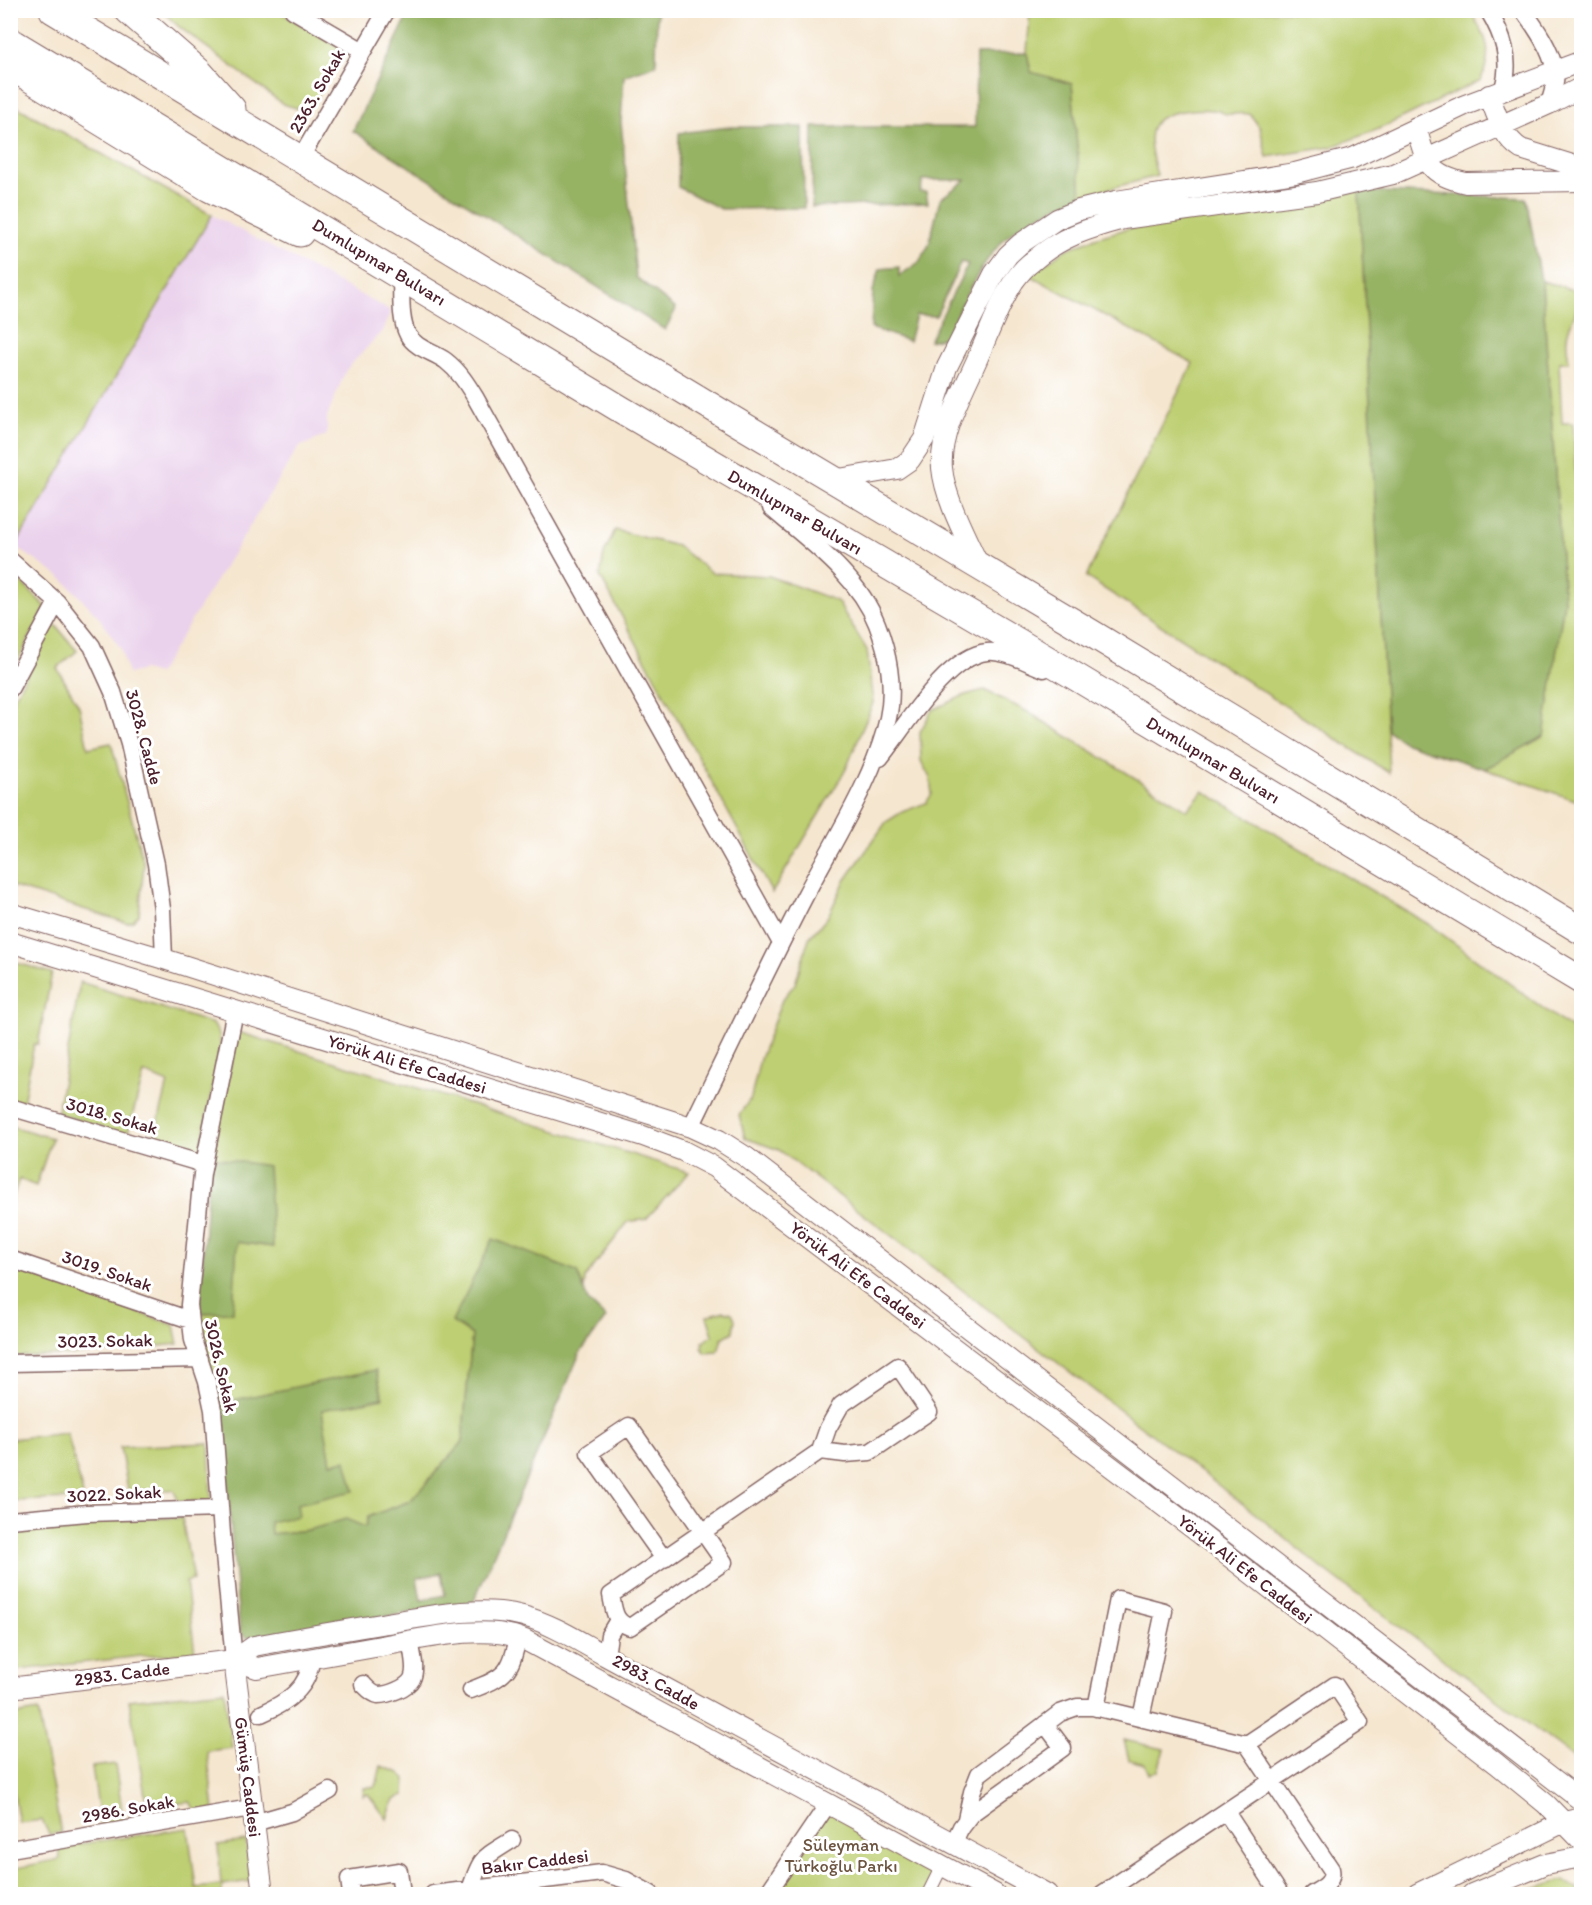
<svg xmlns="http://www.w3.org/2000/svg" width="1592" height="1905" viewBox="0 0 1592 1905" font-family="Itim,sans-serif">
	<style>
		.built { fill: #ead1ec }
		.green { fill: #bdcf72; stroke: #84774e; stroke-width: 1.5 }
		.forest { fill: #96b264; stroke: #706848; stroke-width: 1.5; fill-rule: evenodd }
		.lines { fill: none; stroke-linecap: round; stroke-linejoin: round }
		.pedestrian-casing { stroke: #866564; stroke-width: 14 }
		.minor-casing { stroke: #866564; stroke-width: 19 }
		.tertiary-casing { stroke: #866564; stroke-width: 22 }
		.trunk-casing { stroke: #866564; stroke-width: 29 }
		.pedestrian { stroke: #fff; stroke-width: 12 }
		.minor { stroke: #fff; stroke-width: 16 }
		.tertiary { stroke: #fff; stroke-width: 20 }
		.trunk { stroke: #fff; stroke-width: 27 }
		.labels { text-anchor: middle; stroke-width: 6; stroke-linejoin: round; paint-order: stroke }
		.street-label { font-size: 18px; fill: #4a1f2b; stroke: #fff }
		.park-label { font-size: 18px; fill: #6c5440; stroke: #fff }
	</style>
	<rect width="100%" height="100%" fill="#fff"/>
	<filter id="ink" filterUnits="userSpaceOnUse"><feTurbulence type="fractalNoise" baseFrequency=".0167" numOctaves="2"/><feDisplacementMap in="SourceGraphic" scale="12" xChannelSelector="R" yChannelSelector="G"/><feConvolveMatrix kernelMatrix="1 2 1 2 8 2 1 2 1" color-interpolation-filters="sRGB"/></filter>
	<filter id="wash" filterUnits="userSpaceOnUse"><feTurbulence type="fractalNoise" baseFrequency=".008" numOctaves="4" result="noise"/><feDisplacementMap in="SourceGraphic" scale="24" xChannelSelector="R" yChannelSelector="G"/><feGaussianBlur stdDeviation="1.35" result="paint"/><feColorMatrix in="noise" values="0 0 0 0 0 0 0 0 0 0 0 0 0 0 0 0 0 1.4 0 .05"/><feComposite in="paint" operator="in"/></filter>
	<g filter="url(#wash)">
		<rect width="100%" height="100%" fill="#f5e6cf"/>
		<path class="built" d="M 212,215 L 391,311 L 384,329 L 346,370 L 327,417 L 327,435 L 299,447 L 158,674 L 143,670 L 128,674 L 121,649 L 98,616 L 63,579 L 15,546 Z"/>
		<path class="green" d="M 162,11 L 278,11 L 343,49 L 314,103 L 299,109 L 283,104 L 178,26 Z
			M 1030,11 L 1470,11 C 1487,39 1494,47 1481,80 L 1379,129 L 1331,147 L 1267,157 L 1260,128 L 1250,114 C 1240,112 1236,115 1227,114 C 1224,114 1222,112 1219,111 C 1203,108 1162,109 1153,126 C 1146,140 1154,162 1157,176 L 1081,196 L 1072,84 L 1030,72 L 1027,53 Z
			M 10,103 L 212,215 L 15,546 L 10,543 Z
			M 1359,191 L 1389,773 L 1086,577 L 1193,363 L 1029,275 L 1065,250 L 1095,238 L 1126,229 Z
			M 1542,281 L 1581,292 C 1581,308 1568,322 1567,338 C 1566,346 1568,354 1569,362 L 1559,362 L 1562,423 L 1573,423 L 1581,585 L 1581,802 L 1485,769 L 1544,736 L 1564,601 Z
			M 615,530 L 677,546 L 712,573 L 769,576 L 837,601 L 867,650 L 873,703 L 846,769 L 772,893 L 600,576 L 604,554 Z
			M 11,573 L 46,607 L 11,673 Z
			M 54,623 L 77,651 L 57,668 L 79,706 L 88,748 L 111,743 L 144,864 L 139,915 L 133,921 L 127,923 L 11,886 L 11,704 Z
			M 984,690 L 1028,712 L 1187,810 L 1203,791 L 1428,924 L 1581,1036 L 1581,1763 L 1319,1566 L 1252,1511 L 779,1150 L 745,1138 L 739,1115 L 751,1098 L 760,1059 L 782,1000 L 795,984 L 809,938 L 827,918 L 845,881 L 886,822 L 902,812 L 926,803 L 932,794 L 930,778 L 921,761 L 920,732 L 932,710 L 965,695 Z
			M 10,961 L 52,973 L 38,1044 L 34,1044 L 23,1103 L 11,1100 Z
			M 80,982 L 213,1024 L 219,1034 L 221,1046 L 200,1152 L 194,1155 L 153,1143 L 168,1083 L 144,1073 L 127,1136 L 57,1113 Z
			M 238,1032 L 689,1172 L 646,1219 L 628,1222 L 585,1278 L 584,1289 L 577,1272 L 472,1335 L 462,1443 L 410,1501 L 368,1517 L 365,1527 L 309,1530 L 271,1534 L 269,1522 L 297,1504 L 331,1464 L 321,1410 L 383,1398 L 376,1371 L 220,1403 L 202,1336 L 199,1313 L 233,1312 L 236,1242 L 272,1247 L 210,1157 Z
			M 11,1126 L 52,1138 L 36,1186 L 19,1179 L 11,1203 Z
			M 10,1267 L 174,1325 L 178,1344 L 70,1355 L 11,1356 Z
			M 724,1311 L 732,1313 L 735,1319 L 733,1332 L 722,1338 L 718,1352 L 705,1353 L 702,1348 L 703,1342 L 713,1335 L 707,1316 Z
			M 67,1433 L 83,1495 L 77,1499 L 11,1501 L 11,1439 Z
			M 209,1443 L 211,1501 L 179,1501 L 173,1490 L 128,1490 L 120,1447 Z
			M 182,1518 L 193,1580 L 186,1582 L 195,1653 L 141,1656 L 11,1671 L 10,1533 L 110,1519 Z
			M 224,1690 L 232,1748 L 207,1751 L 214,1810 L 197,1812 L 190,1802 L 147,1807 L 129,1700 Z
			M 38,1711 L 61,1833 L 49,1834 L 42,1820 L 19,1823 L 11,1778 L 10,1716 Z
			M 1124,1740 L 1164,1749 L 1158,1770 L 1149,1774 L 1145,1764 L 1129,1760 Z
			M 115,1764 L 124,1823 L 101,1827 L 92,1767 Z
			M 381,1766 L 400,1773 L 406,1779 L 405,1795 C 393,1797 390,1808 387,1819 L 368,1794 L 363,1796 L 364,1788 L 376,1786 Z
			M 828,1804 L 942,1866 L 928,1894 L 767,1894 Z
			M 188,1828 L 196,1888 L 221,1885 L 218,1845 L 246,1841 L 251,1881 L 222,1885 L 222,1894 L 15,1894 L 12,1869 L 60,1859 L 59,1847 Z
			M 1564,1880 L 1581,1892 L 1581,1894 L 1517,1894 Z"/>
		<path class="forest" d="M 410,11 L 657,11 L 656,65 L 624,76 L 621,122 L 636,277 L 676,309 L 665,330 L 353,131 Z
			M 1027,53 L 1031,72 L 1072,84 L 1081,196 C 1060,206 1038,214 1019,227 C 983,252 965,300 945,337 L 929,341 L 968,264 L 961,262 L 936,316 L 916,315 L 909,341 L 871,328 L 873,291 L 880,269 L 899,267 L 899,276 L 919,262 L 929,245 L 940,199 L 966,180 L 923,180 L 920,192 L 926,192 L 928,203 L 812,207 L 813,127 L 975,127 L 976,54 Z
			M 730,127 L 803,127 L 804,208 L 721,209 L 678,187 L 679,133 Z
			M 1359,191 L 1526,198 L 1542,285 L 1564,601 L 1544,736 L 1485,769 L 1406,743 L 1387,730 Z
			M 210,1157 L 268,1166 L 273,1247 L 237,1242 L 233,1312 L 199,1313 Z
			M 493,1239 L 577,1272 L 588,1301 L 606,1318 L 580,1353 L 473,1603 L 246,1638 L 240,1632 L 220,1403 L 376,1370 L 383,1398 L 322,1410 L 331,1463 L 346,1460 L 354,1491 L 297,1504 L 299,1516 L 270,1522 L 271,1534 L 309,1530 L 346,1519 L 365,1527 L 368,1517 L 410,1501 L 462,1443 L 472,1335 L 452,1322 ZM 441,1573 L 445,1595 L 421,1600 L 417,1578 Z"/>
	</g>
	<g filter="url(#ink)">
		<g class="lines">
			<defs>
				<path id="pedestrian" d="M 928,1894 L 942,1866"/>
				<path id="minor" d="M 293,10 L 363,51
					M 1488,10 C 1503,35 1512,60 1503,89
					M 1523,10 C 1536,28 1551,49 1555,71 C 1557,81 1552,94 1549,104
					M 300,159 L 387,10
					M 401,275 C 402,293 399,319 408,335 C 416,349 434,352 446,361 C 459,371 467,384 475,397 L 781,943
					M 10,560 L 57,602 L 92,646 L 113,692 L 129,744 L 156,864 L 162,909 L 164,959
					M 10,689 L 57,602
					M 880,758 C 904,728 947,656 987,652 C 1005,650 1027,663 1044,669
					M 10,1107 L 203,1164
					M 691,1127 C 729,1049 766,971 806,894 C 834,840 875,777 888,718 C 895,687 888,652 877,624 C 858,575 809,541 771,508
					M 10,1259 L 190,1320
					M 10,1363 L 200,1359
					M 10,1520 L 87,1513 L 220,1509
					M 664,1559 L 589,1453 L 629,1426 L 724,1562 L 630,1627 C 614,1622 614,1610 611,1595 L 820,1451 L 828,1428 L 841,1405 L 898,1366 L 929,1412 L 870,1452 L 845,1454 L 820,1451
					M 606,1656 L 609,1635 L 618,1620
					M 234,1660 L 222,1534 L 213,1410 L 207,1382 L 193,1340 L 189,1305 L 202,1174 L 235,1011
					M 363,1684 C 367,1688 372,1694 378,1695 C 388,1695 407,1688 412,1679 C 417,1669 412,1652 410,1641
					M 471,1690 C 505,1677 511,1673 518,1637
					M 1096,1708 L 1118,1599 L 1164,1611 L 1141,1718
					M 261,1714 C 286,1703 310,1688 311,1658
					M 1226,1812 L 1280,1894
					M 966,1819 L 972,1792 L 979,1774 L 1060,1713 L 1077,1707 L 1094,1707 L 1247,1744 L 1331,1869 C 1334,1883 1322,1888 1312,1894
					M 254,1823 L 292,1812 L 330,1791
					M 953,1844 L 961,1827 L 971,1814 L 1063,1748 L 1045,1724
					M 10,1849 L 251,1808
					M 470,1890 C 481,1856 482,1859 512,1840
					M 351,1894 L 349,1879 L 399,1871 L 402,1894
					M 433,1894 L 602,1873 L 626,1880 L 651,1894
					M 767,1894 L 828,1804
					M 1102,1894 L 1360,1722 L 1335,1685 L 1247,1744"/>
				<path id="tertiary" d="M 1489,95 C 1497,115 1502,137 1521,149 L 1582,168
					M 1416,127 C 1426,162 1428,175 1466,183 L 1582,181
					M 833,480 L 897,469 L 910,460 L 924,439 L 947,367 L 994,274 L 1008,255 L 1020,244 L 1057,219 L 1079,210 L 1116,201 L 1295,173 L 1353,158 L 1465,105 L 1582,61
					M 979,566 C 966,537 945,499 942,468 C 939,432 965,388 979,355 C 990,330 999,304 1014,281 C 1019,274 1026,266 1033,261 C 1060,237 1089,228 1123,219 L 1317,192 L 1393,174 L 1549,104 L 1582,87
					M 10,913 L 164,959 L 691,1127 L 719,1140 L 746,1157 L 1582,1801
					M 10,942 L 643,1136 L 683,1151 L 714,1167 L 1195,1530 L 1497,1764 L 1546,1804 L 1582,1841
					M 234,1660 L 254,1646 C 297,1638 339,1631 381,1624 C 424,1617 481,1604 523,1616 C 553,1624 580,1642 606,1656 L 1047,1894
					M 234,1660 L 263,1894
					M 10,1688 L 234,1660 L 257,1668 C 297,1661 336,1654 375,1647 C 418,1640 485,1622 525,1640 L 995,1894
					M 1417,1894 L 1564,1822 L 1582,1818
					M 1472,1894 L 1545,1864 L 1582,1857"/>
				<path id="trunk" d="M 53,10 L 720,412 L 1091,633 L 1582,931
					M 128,10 L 199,72 L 232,109
					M 10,41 L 622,410 L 1018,642 L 1582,981
					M 10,66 L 209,188 L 300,233"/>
			</defs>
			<use href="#pedestrian" class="pedestrian-casing"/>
			<use href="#minor" class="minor-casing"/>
			<use href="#tertiary" class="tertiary-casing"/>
			<use href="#trunk" class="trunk-casing"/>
			<use href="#pedestrian" class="pedestrian"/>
			<use href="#minor" class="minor"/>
			<use href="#tertiary" class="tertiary"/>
			<use href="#trunk" class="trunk"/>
		</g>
	</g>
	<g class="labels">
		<g class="street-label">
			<text transform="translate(317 91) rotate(-60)" y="6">2363. Sokak</text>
			<text transform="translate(379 262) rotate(31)" y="6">Dumlupınar Bulvarı</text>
			<text transform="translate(795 512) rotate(30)" y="6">Dumlupınar Bulvarı</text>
			<text transform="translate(144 737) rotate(75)" y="6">3028. Cadde</text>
			<text transform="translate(1213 760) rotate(31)" y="6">Dumlupınar Bulvarı</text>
			<text transform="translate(407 1064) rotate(17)" y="6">Yörük Ali Efe Caddesi</text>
			<text transform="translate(112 1116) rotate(16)" y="6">3018. Sokak</text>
			<text transform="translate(107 1271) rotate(19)" y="6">3019. Sokak</text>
			<text transform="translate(858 1275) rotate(37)" y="6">Yörük Ali Efe Caddesi</text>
			<text transform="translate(105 1341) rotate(-1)" y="6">3023. Sokak</text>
			<text transform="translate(221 1366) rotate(77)" y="6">3026. Sokak</text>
			<text transform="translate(114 1494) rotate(-3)" y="6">3022. Sokak</text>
			<text transform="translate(1245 1569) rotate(38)" y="6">Yörük Ali Efe Caddesi</text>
			<text transform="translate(122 1674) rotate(-7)" y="6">2983. Cadde</text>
			<text transform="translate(656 1682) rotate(29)" y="6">2983. Cadde</text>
			<text transform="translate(248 1777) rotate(83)" y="6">Gümüş Caddesi</text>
			<text transform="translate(128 1809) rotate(-10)" y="6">2986. Sokak</text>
			<text transform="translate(535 1862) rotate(-7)" y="6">Bakır Caddesi</text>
		</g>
		<g class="park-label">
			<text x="841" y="1851">Süleyman<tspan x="841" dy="21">Türkoğlu Parkı</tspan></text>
		</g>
	</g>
	<rect width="1592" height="1905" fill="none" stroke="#fff" stroke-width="36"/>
</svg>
